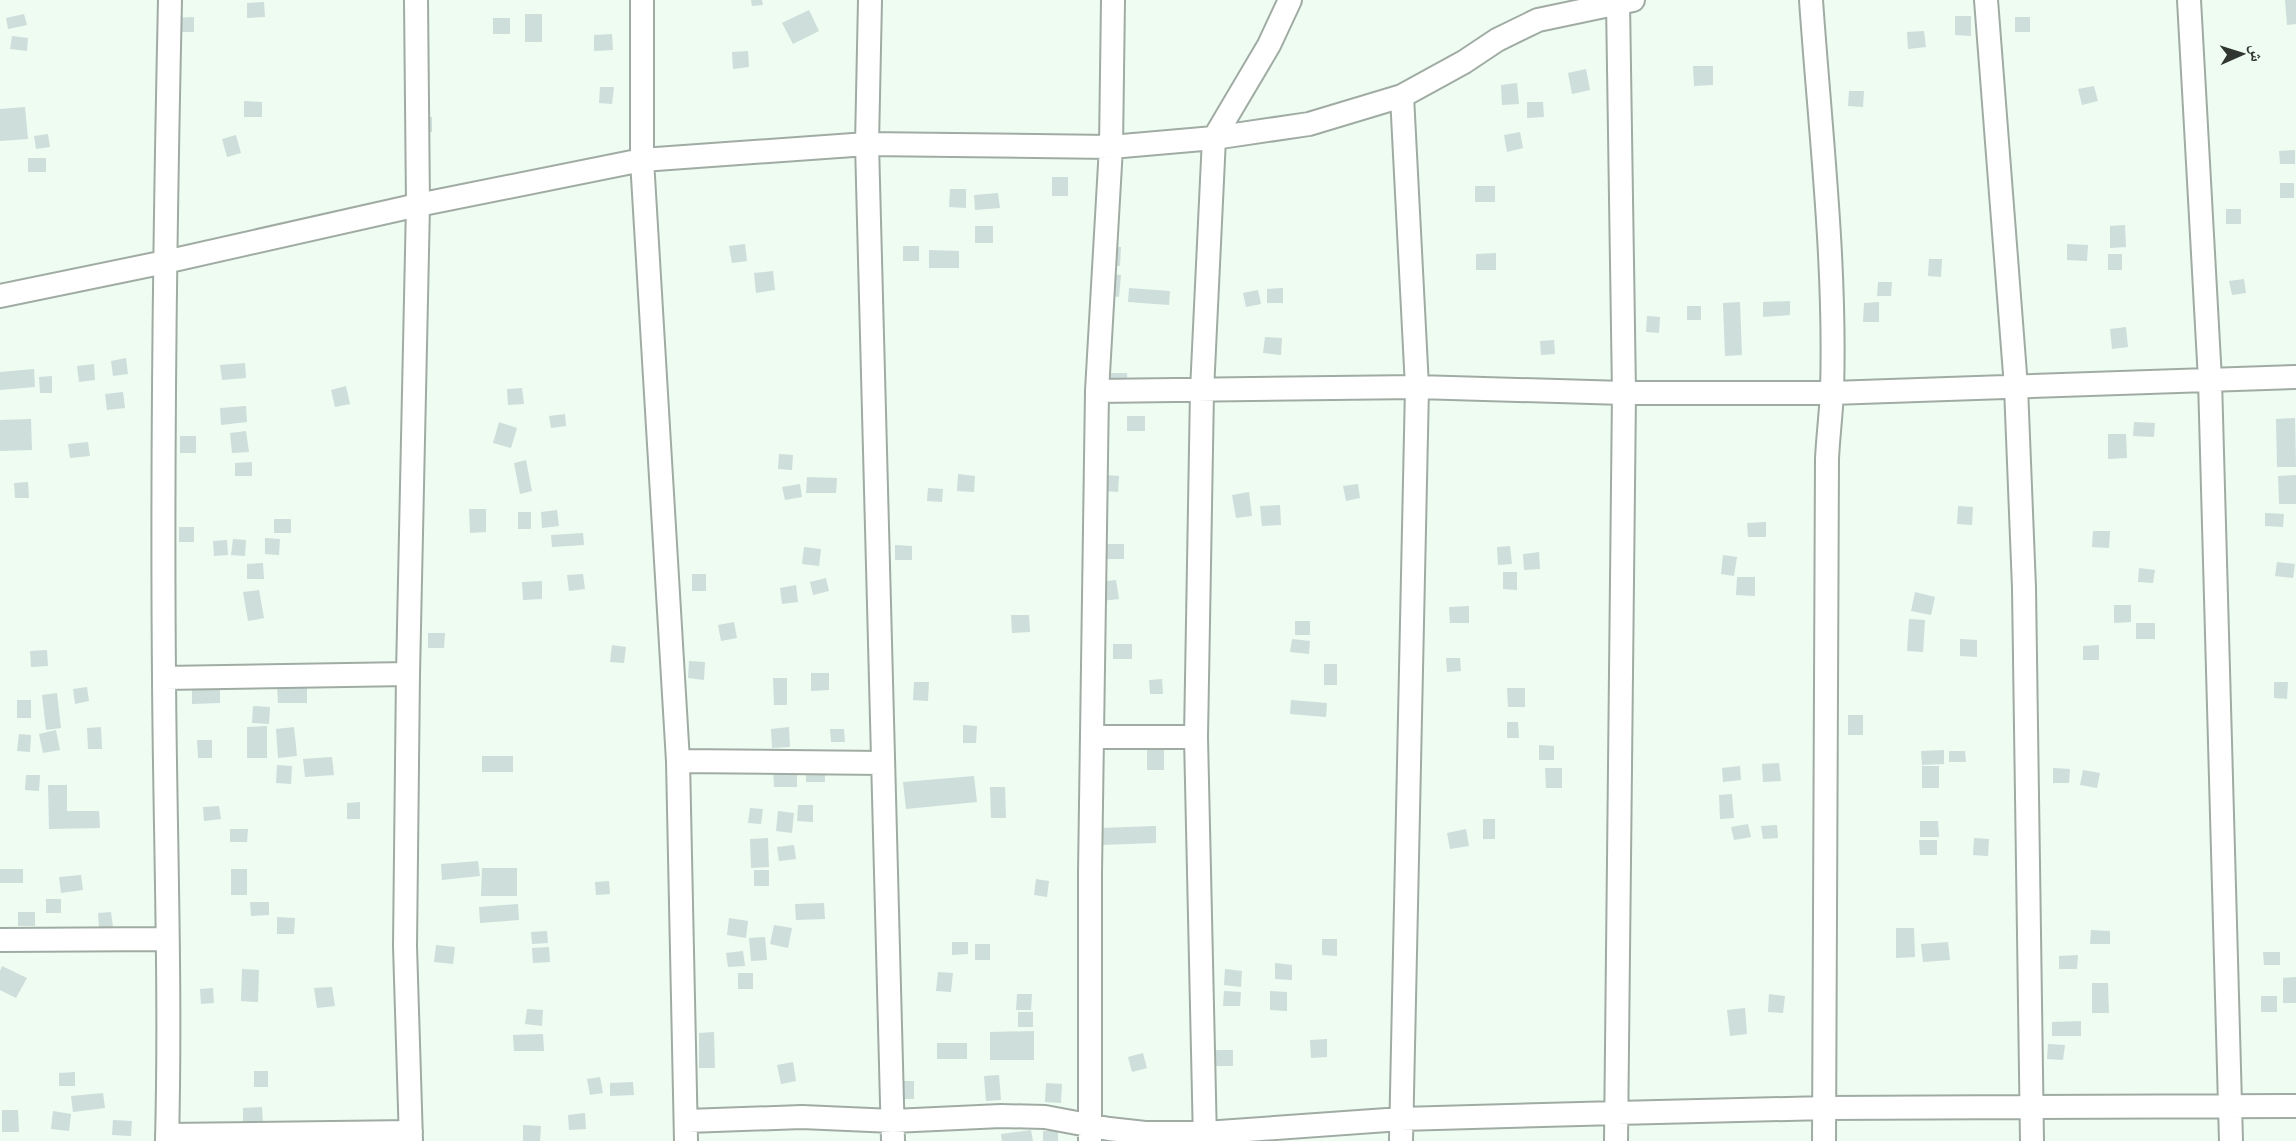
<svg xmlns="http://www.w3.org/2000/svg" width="2296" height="1141" viewBox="0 0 2296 1141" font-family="'Golos Text','Noto Naskh Arabic',sans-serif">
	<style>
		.building { fill: #cddedb }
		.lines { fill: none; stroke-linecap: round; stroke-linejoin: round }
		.minor-casing { stroke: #a0aca3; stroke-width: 26 }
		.minor { stroke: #fff; stroke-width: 22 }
	</style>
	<rect width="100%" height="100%" fill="#eefcf2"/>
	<path class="building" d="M 751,0 L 762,0 L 763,5 L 752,6 Z
		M 2285,0 L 2296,0 L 2296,24 L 2287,25 Z
		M 264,2 L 265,17 L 247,18 L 247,3 Z
		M 809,10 L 819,31 L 793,44 L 782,23 Z
		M 24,14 L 27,25 L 8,29 L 6,18 Z
		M 525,14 L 542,14 L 542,42 L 525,42 Z
		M 1955,16 L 1971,16 L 1971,36 L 1955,35 Z
		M 194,17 L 194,32 L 175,32 L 174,18 Z
		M 2015,17 L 2030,17 L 2030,32 L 2015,32 Z
		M 493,18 L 510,18 L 510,34 L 493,34 Z
		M 1924,31 L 1926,47 L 1908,49 L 1907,32 Z
		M 612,34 L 613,50 L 594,51 L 594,35 Z
		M 12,36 L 28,38 L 27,51 L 10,49 Z
		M 748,51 L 749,67 L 733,69 L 732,52 Z
		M 1693,66 L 1713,66 L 1713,85 L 1694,86 Z
		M 1586,69 L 1590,90 L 1572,94 L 1568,73 Z
		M 1517,83 L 1519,104 L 1502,105 L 1501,85 Z
		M 2094,86 L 2098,101 L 2082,105 L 2078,89 Z
		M 600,87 L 614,87 L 612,104 L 599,103 Z
		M 1849,91 L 1864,91 L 1863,107 L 1848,106 Z
		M 244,101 L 262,102 L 262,117 L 244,117 Z
		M 1527,102 L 1543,102 L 1544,117 L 1527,118 Z
		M 25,107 L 28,139 L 0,141 L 0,109 Z
		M 417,117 L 432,117 L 432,132 L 418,133 Z
		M 1520,132 L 1523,148 L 1507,152 L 1504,135 Z
		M 48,134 L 50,147 L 36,149 L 34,136 Z
		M 236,135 L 241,153 L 227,157 L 222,139 Z
		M 2295,150 L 2295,164 L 2280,164 L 2279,151 Z
		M 28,158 L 46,158 L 46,172 L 28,172 Z
		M 1052,177 L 1068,177 L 1068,196 L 1052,196 Z
		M 2280,183 L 2294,183 L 2294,198 L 2280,198 Z
		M 1475,186 L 1495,186 L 1495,202 L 1475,202 Z
		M 950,189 L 966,189 L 966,208 L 949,207 Z
		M 998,193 L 1000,208 L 975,210 L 974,195 Z
		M 2226,209 L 2241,209 L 2241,224 L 2226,224 Z
		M 2125,225 L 2126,247 L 2110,248 L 2110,226 Z
		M 975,226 L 993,226 L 993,243 L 975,243 Z
		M 745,244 L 747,261 L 732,263 L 729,246 Z
		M 2067,244 L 2088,245 L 2087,261 L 2067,260 Z
		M 903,246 L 919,246 L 919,261 L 903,261 Z
		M 1103,246 L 1121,247 L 1120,266 L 1102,265 Z
		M 929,250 L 959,251 L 959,268 L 929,268 Z
		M 1496,253 L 1496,270 L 1476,270 L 1476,254 Z
		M 2108,254 L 2122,254 L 2122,270 L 2108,270 Z
		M 1929,259 L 1942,259 L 1941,277 L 1928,276 Z
		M 773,271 L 775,290 L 756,293 L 754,273 Z
		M 1103,274 L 1121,275 L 1119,297 L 1101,295 Z
		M 2244,279 L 2246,293 L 2232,295 L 2229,281 Z
		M 1878,282 L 1892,282 L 1891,296 L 1877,296 Z
		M 1129,288 L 1170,291 L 1169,305 L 1128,302 Z
		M 1283,288 L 1283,303 L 1267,303 L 1267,289 Z
		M 1258,290 L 1261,304 L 1246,307 L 1243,293 Z
		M 1790,301 L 1790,315 L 1763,317 L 1763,302 Z
		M 1740,302 L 1742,355 L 1725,356 L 1723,303 Z
		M 1879,302 L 1879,322 L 1863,322 L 1864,303 Z
		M 1687,306 L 1701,306 L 1701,320 L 1687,320 Z
		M 1647,316 L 1660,317 L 1659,333 L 1646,332 Z
		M 2126,327 L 2128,347 L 2112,349 L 2110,329 Z
		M 1265,337 L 1282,338 L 1281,355 L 1263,353 Z
		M 1554,340 L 1555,354 L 1541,355 L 1540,341 Z
		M 126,358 L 128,374 L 113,376 L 111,361 Z
		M 245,363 L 246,378 L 222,380 L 220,365 Z
		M 94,364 L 95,380 L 79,382 L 77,366 Z
		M 34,369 L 35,387 L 0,390 L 0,372 Z
		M 1109,373 L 1127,373 L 1128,389 L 1109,389 Z
		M 52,376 L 52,393 L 40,393 L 39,377 Z
		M 346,386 L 350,404 L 335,407 L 331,390 Z
		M 522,388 L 524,404 L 508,405 L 507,389 Z
		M 123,392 L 125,408 L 107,410 L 105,394 Z
		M 246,406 L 247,422 L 221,425 L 220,408 Z
		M 565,414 L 566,426 L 551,428 L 549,416 Z
		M 1127,416 L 1145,416 L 1145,431 L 1127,431 Z
		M 2295,418 L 2296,467 L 2277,467 L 2276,419 Z
		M 31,419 L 32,450 L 0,451 L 0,420 Z
		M 499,422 L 517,428 L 511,448 L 493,443 Z
		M 2134,422 L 2155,423 L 2154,437 L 2133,436 Z
		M 246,431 L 249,452 L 232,453 L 230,433 Z
		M 2108,434 L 2126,434 L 2127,458 L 2108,459 Z
		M 180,436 L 196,436 L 196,453 L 180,453 Z
		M 88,442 L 90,456 L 70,458 L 68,444 Z
		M 779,454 L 793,455 L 792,470 L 778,469 Z
		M 526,460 L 532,491 L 520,494 L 514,463 Z
		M 252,462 L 252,476 L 235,476 L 235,463 Z
		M 958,474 L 975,476 L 974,492 L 957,491 Z
		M 1105,475 L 1119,476 L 1118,492 L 1103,491 Z
		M 2296,475 L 2296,504 L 2279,504 L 2278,476 Z
		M 807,477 L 837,478 L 836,493 L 806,493 Z
		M 28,482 L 29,498 L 15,498 L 14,483 Z
		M 800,484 L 802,497 L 785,500 L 782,487 Z
		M 1358,484 L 1360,498 L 1346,501 L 1343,486 Z
		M 928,488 L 943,489 L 942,502 L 927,501 Z
		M 1249,492 L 1252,516 L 1236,518 L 1232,495 Z
		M 1280,505 L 1281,525 L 1262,526 L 1260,506 Z
		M 1958,506 L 1973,507 L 1972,525 L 1957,524 Z
		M 469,509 L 486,509 L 486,532 L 470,533 Z
		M 557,510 L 559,526 L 542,528 L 541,512 Z
		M 518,512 L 531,512 L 531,529 L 518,529 Z
		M 2265,513 L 2284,514 L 2283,527 L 2265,526 Z
		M 274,519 L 291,519 L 291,533 L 274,533 Z
		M 1766,522 L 1766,537 L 1748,537 L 1747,523 Z
		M 179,527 L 194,527 L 194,542 L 179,542 Z
		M 2093,531 L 2110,531 L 2109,548 L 2092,547 Z
		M 583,533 L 584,545 L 552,547 L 551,535 Z
		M 265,538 L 280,539 L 279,555 L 265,554 Z
		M 233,539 L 246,540 L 245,556 L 231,555 Z
		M 227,540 L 228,555 L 214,556 L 213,541 Z
		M 1107,544 L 1124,544 L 1124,559 L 1107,559 Z
		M 895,545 L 912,546 L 912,560 L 895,560 Z
		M 1510,546 L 1512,564 L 1498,565 L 1497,547 Z
		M 804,547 L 821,549 L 819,566 L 802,564 Z
		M 1539,552 L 1540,569 L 1524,570 L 1523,554 Z
		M 1723,555 L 1737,557 L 1734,576 L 1721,574 Z
		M 2277,562 L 2295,564 L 2293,578 L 2275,576 Z
		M 263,563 L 264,579 L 247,579 L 247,564 Z
		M 2139,568 L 2155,570 L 2153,583 L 2138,582 Z
		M 1503,572 L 1517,572 L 1517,590 L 1503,589 Z
		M 583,574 L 585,589 L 569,591 L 567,575 Z
		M 692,574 L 706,574 L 706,591 L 692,591 Z
		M 1737,577 L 1755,577 L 1755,596 L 1736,595 Z
		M 826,578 L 829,591 L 813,595 L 810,582 Z
		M 1116,580 L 1119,599 L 1101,601 L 1099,582 Z
		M 542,581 L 542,599 L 523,600 L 522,582 Z
		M 796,585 L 798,602 L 782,604 L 780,588 Z
		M 259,590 L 264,618 L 248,621 L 243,592 Z
		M 1915,592 L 1935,597 L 1931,615 L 1911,611 Z
		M 2114,605 L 2131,605 L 2131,622 L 2114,623 Z
		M 1469,606 L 1469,623 L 1450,623 L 1449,607 Z
		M 1011,615 L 1029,615 L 1030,632 L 1012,633 Z
		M 1909,619 L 1925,620 L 1923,652 L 1907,651 Z
		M 1295,621 L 1310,621 L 1310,635 L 1295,635 Z
		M 734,622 L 737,638 L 721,641 L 718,625 Z
		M 2136,623 L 2155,623 L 2155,639 L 2136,639 Z
		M 428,633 L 445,633 L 444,648 L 428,648 Z
		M 1292,639 L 1310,641 L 1309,654 L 1290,652 Z
		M 1960,639 L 1977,640 L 1977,657 L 1960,656 Z
		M 1113,644 L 1132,644 L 1132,659 L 1113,659 Z
		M 612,645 L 626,647 L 624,663 L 610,662 Z
		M 2099,645 L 2099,660 L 2083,660 L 2083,646 Z
		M 47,650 L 48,666 L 31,667 L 30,651 Z
		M 1446,658 L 1460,658 L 1461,671 L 1447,672 Z
		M 689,661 L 705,662 L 704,680 L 688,678 Z
		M 1324,664 L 1337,664 L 1337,685 L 1324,685 Z
		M 811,673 L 829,673 L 829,690 L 811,691 Z
		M 773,678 L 787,678 L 787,705 L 774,705 Z
		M 1162,679 L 1163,694 L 1150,694 L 1149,680 Z
		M 914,682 L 929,682 L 928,701 L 913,700 Z
		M 2274,682 L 2288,682 L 2287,699 L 2274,698 Z
		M 277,685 L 307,685 L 307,703 L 278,703 Z
		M 220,686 L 220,703 L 192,704 L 192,687 Z
		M 87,687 L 89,701 L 75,704 L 73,689 Z
		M 1507,688 L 1525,688 L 1525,707 L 1508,707 Z
		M 57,693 L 61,728 L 46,730 L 42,695 Z
		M 17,700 L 31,700 L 31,718 L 17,718 Z
		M 1291,700 L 1327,703 L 1326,717 L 1290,714 Z
		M 253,706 L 270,707 L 269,724 L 252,723 Z
		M 1848,715 L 1863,715 L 1863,735 L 1848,735 Z
		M 1507,722 L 1518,722 L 1519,738 L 1507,738 Z
		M 963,725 L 977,726 L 976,743 L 963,743 Z
		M 267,726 L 267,758 L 247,758 L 247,727 Z
		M 101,727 L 102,749 L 88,749 L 87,728 Z
		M 294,727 L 297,756 L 278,758 L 276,729 Z
		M 789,727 L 790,747 L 772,748 L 771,729 Z
		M 830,729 L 844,729 L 845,742 L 831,742 Z
		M 56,730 L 60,750 L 43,753 L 39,734 Z
		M 19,734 L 31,735 L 30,752 L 17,751 Z
		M 1147,738 L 1164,739 L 1164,770 L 1147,770 Z
		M 197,740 L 212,740 L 212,758 L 198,758 Z
		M 1539,745 L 1554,746 L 1554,760 L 1539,760 Z
		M 1944,750 L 1944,764 L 1922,765 L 1921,751 Z
		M 1949,751 L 1965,751 L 1966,762 L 1949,762 Z
		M 482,756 L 513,756 L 513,772 L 482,772 Z
		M 332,757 L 334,775 L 305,777 L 303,759 Z
		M 806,763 L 825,763 L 825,782 L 806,782 Z
		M 1779,763 L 1781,781 L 1763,782 L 1762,764 Z
		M 277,765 L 292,766 L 291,784 L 276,783 Z
		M 1740,766 L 1741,780 L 1723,782 L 1722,768 Z
		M 1922,766 L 1939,766 L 1939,788 L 1922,788 Z
		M 773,768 L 797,768 L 797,787 L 774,787 Z
		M 1545,768 L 1562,768 L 1562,788 L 1546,788 Z
		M 2053,768 L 2070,769 L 2069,783 L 2053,783 Z
		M 2083,770 L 2100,773 L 2097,788 L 2080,785 Z
		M 26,775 L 40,775 L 39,791 L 25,790 Z
		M 974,776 L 977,802 L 906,809 L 903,782 Z
		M 48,785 L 67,785 L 67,811 L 99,811 L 100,828 L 49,829 Z
		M 990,787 L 1005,787 L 1006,818 L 991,818 Z
		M 1732,794 L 1734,818 L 1720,819 L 1719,795 Z
		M 360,802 L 360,819 L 347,819 L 347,803 Z
		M 798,805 L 813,805 L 813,822 L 797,821 Z
		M 219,806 L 221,819 L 204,821 L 203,807 Z
		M 750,808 L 763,809 L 761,824 L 748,823 Z
		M 778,811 L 794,813 L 792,833 L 776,831 Z
		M 1483,819 L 1495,819 L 1495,839 L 1483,839 Z
		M 1920,821 L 1938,821 L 1939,837 L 1920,837 Z
		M 1748,824 L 1751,837 L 1734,840 L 1731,827 Z
		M 1777,825 L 1778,838 L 1763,839 L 1761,826 Z
		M 1156,826 L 1156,843 L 1101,845 L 1100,828 Z
		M 230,829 L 248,829 L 247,842 L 230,842 Z
		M 1466,829 L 1469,846 L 1450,849 L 1447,833 Z
		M 768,838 L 769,867 L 751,868 L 750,839 Z
		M 1974,838 L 1989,839 L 1988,856 L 1973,855 Z
		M 1919,840 L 1937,840 L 1937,855 L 1920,855 Z
		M 794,845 L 796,859 L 779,861 L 777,847 Z
		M 478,861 L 480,876 L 442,880 L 441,864 Z
		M 482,868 L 517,868 L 517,896 L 481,896 Z
		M 0,869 L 23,869 L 23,883 L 0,883 Z
		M 231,869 L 247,869 L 247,895 L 231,895 Z
		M 754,870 L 769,870 L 769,886 L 754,886 Z
		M 81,875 L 83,890 L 61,893 L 59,877 Z
		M 1036,879 L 1049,881 L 1047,897 L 1034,895 Z
		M 609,881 L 610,894 L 596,895 L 595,882 Z
		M 46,899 L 61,899 L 61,913 L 46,913 Z
		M 250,902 L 269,902 L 269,915 L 251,916 Z
		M 824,903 L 825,919 L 796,920 L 795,904 Z
		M 518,904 L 519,920 L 480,923 L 479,907 Z
		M 18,912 L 35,912 L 35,926 L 18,926 Z
		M 111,912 L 113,927 L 99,928 L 98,913 Z
		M 277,917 L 295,918 L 294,934 L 277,934 Z
		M 729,918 L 748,921 L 746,938 L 727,935 Z
		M 774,925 L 792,928 L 788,948 L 770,944 Z
		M 1896,928 L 1914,928 L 1915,957 L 1896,958 Z
		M 2091,930 L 2110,931 L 2110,944 L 2090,944 Z
		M 547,931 L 548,943 L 532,944 L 531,932 Z
		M 765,937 L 767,960 L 751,961 L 749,938 Z
		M 1322,939 L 1337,939 L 1337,956 L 1322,955 Z
		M 952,942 L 968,942 L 968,954 L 952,955 Z
		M 1948,942 L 1950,960 L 1923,962 L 1921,944 Z
		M 975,944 L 990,944 L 990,960 L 975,960 Z
		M 436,945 L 455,947 L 453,964 L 434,962 Z
		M 549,947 L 550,962 L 533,963 L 532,948 Z
		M 743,951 L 745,966 L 728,967 L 726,953 Z
		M 2263,952 L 2280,952 L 2280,965 L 2264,965 Z
		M 2078,955 L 2077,969 L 2059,969 L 2059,956 Z
		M 1275,963 L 1292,965 L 1292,980 L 1275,979 Z
		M 2,966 L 27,978 L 16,998 L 0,990 L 0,971 Z
		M 242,969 L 259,970 L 258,1002 L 241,1001 Z
		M 1225,969 L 1242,971 L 1241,987 L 1224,985 Z
		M 938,972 L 953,973 L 951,992 L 936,991 Z
		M 738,973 L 753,973 L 753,989 L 738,989 Z
		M 2296,977 L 2296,1003 L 2283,1003 L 2283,978 Z
		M 2092,983 L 2108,983 L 2109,1013 L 2092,1013 Z
		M 332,987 L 335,1006 L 317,1008 L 314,988 Z
		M 213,988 L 214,1003 L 201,1004 L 200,989 Z
		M 1224,991 L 1241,992 L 1240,1006 L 1223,1006 Z
		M 1270,991 L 1287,992 L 1287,1011 L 1270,1010 Z
		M 1017,994 L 1032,994 L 1031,1010 L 1016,1010 Z
		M 1769,994 L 1785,996 L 1783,1013 L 1768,1012 Z
		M 2261,996 L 2277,996 L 2277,1012 L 2261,1012 Z
		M 1745,1008 L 1747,1034 L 1730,1036 L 1727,1010 Z
		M 527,1009 L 543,1010 L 542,1026 L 525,1024 Z
		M 1018,1012 L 1033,1012 L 1033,1027 L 1018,1027 Z
		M 2081,1021 L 2081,1036 L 2052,1036 L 2052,1022 Z
		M 1034,1031 L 1034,1060 L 990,1060 L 990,1032 Z
		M 714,1032 L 715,1068 L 699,1068 L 699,1033 Z
		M 543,1034 L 544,1051 L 514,1051 L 513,1035 Z
		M 1327,1039 L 1327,1057 L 1311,1058 L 1310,1040 Z
		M 937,1043 L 967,1043 L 967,1059 L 937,1059 Z
		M 2048,1044 L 2065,1045 L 2063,1060 L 2047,1059 Z
		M 1216,1050 L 1233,1050 L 1233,1066 L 1215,1066 Z
		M 1143,1053 L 1147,1068 L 1132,1072 L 1128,1057 Z
		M 793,1062 L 796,1081 L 781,1084 L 777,1065 Z
		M 254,1071 L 268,1071 L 268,1087 L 254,1087 Z
		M 75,1072 L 75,1086 L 59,1086 L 59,1073 Z
		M 999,1075 L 1001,1100 L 986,1101 L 984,1076 Z
		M 600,1077 L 603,1093 L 590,1095 L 587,1079 Z
		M 903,1081 L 914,1081 L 914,1099 L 903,1099 Z
		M 633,1082 L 634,1095 L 610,1096 L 610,1083 Z
		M 1046,1083 L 1062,1084 L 1061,1103 L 1045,1102 Z
		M 103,1093 L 105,1108 L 73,1112 L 71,1096 Z
		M 262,1107 L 263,1124 L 243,1125 L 243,1108 Z
		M 2,1110 L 18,1110 L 19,1132 L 2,1132 Z
		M 53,1111 L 71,1114 L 69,1131 L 51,1129 Z
		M 585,1113 L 586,1129 L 569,1130 L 568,1115 Z
		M 113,1120 L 132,1121 L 131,1136 L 112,1135 Z
		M 523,1125 L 541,1126 L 540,1141 L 523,1141 Z
		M 1031,1130 L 1033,1141 L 1002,1141 L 1001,1134 Z
		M 1043,1131 L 1058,1131 L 1058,1141 L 1043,1141 Z"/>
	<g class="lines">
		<defs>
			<path id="minor" d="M 642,0 L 642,160 L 678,761 L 686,1141
				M 870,0 L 867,144 L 893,1141
				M 1811,0 C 1820,129 1836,262 1832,391 C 1831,414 1828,437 1827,459 L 1824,1141
				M 1986,0 L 2016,387 L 2024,588 L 2032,1141
				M 2189,0 L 2210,380 L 2231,1141
				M 0,296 L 165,262 L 418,205 L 642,160 L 867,144 L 1111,147 L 1214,138 L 1309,124 L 1402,96 L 1464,62 L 1497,40 L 1538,20 L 1633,0
				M 1097,391 L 1417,387 L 1624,393 L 1832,393 L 2296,377
				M 164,678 L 408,674
				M 1092,737 L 1196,737
				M 678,761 L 883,763
				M 0,940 L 167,939
				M 687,1121 L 802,1117 L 893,1121 L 1001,1116 L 1045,1117 L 1109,1129 L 1145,1133 L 1205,1133 L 1401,1119 L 1617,1113 L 1825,1108 L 2296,1106
				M 167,1135 L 411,1132
				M 167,1141 C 171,986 165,831 164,677 C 162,451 165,226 170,0
				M 411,1141 L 405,946 L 408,674 L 418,205 L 416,0
				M 1090,1141 L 1090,873 L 1097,391 L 1111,147 L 1113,0
				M 1205,1141 L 1196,737 L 1202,391 L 1214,138 L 1269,45 L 1290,0
				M 1401,1141 L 1417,387 L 1402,96
				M 1616,1141 L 1624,393 L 1618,2"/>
		</defs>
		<use href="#minor" class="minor-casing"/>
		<use href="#minor" class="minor"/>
	</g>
	<g transform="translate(2242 54) rotate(87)" stroke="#eefcf2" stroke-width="4.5" paint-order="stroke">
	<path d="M0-4.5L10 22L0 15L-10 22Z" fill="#313632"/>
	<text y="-9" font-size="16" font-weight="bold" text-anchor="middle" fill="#313632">ش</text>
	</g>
</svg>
